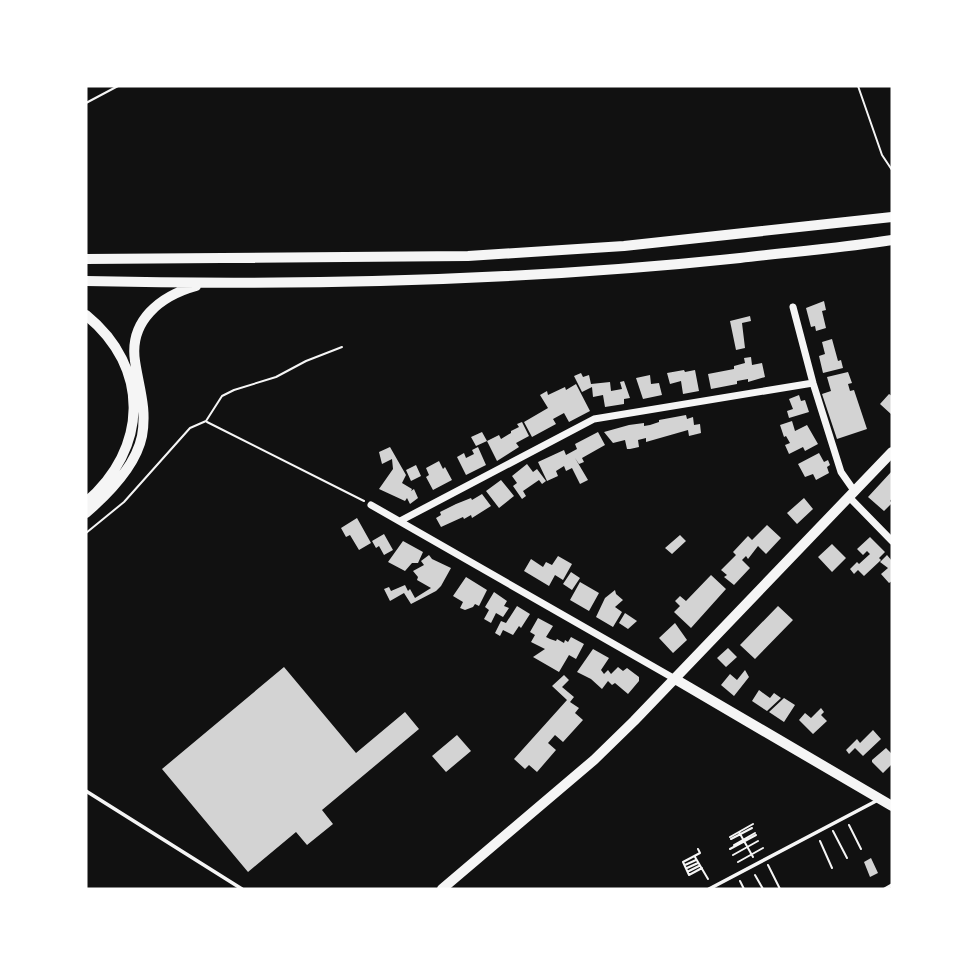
<svg xmlns="http://www.w3.org/2000/svg" width="978" height="975" viewBox="0 0 978 975" font-family="'Times New Roman',serif">
	<style>
		.building { fill: #d3d3d3 }
		.lines { fill: none; stroke-linecap: round; stroke-linejoin: round }
		.path { stroke: #f5f5f5; stroke-width: 2 }
		.service { stroke: #f5f5f5; stroke-width: 3.5 }
		.minor { stroke: #f5f5f5; stroke-width: 7 }
		.secondary { stroke: #f5f5f5; stroke-width: 10 }
		.trunk { stroke: #f5f5f5; stroke-width: 10 }
	</style>
	<rect width="100%" height="100%" fill="#111"/>
	<path class="building" d="M 824,301 L 826,310 L 822,311 L 826,328 L 816,331 L 815,326 L 811,327 L 806,308 Z
		M 750,316 L 751,321 L 742,323 L 745,348 L 736,350 L 730,321 Z
		M 832,339 L 838,361 L 841,360 L 843,368 L 823,373 L 819,356 L 825,354 L 822,342 Z
		M 751,357 L 752,365 L 762,363 L 765,377 L 748,382 L 748,379 L 737,381 L 737,384 L 711,389 L 708,374 L 734,369 L 734,366 L 745,363 L 744,358 Z
		M 684,370 L 685,372 L 695,370 L 699,391 L 683,394 L 681,381 L 670,384 L 667,373 Z
		M 848,372 L 852,383 L 848,384 L 850,391 L 854,390 L 867,429 L 837,439 L 822,394 L 831,391 L 827,377 Z
		M 581,373 L 583,377 L 589,375 L 591,384 L 610,382 L 611,391 L 622,389 L 620,382 L 624,381 L 630,398 L 624,399 L 624,404 L 605,407 L 603,395 L 593,397 L 592,387 L 582,392 L 574,376 Z
		M 650,375 L 651,384 L 659,383 L 662,395 L 643,399 L 636,378 Z
		M 576,384 L 590,411 L 569,422 L 564,413 L 553,419 L 556,424 L 532,437 L 524,422 L 548,408 L 540,395 L 547,391 L 548,395 L 565,387 L 566,390 Z
		M 889,394 L 892,396 L 892,415 L 880,404 Z
		M 799,395 L 801,401 L 805,400 L 809,412 L 789,418 L 787,411 L 793,409 L 789,399 Z
		M 686,415 L 687,419 L 693,417 L 694,425 L 700,424 L 701,433 L 689,436 L 688,430 L 646,442 L 646,438 L 638,440 L 639,447 L 630,449 L 627,449 L 625,440 L 613,443 L 604,432 L 629,425 L 644,423 L 644,426 L 650,425 L 659,422 L 659,420 Z
		M 792,421 L 795,431 L 807,425 L 818,444 L 805,451 L 803,447 L 789,454 L 785,445 L 790,443 L 786,436 L 784,437 L 780,425 Z
		M 522,422 L 529,436 L 516,443 L 519,447 L 497,461 L 487,441 L 499,435 L 501,439 L 511,433 L 511,431 L 519,427 L 517,424 Z
		M 482,432 L 487,441 L 476,446 L 471,437 Z
		M 598,432 L 605,445 L 582,458 L 584,462 L 579,464 L 575,458 L 588,480 L 580,484 L 572,468 L 566,471 L 564,466 L 556,471 L 558,476 L 547,481 L 538,462 L 564,450 L 566,455 L 577,449 L 575,444 Z
		M 390,447 L 406,475 L 402,483 L 412,489 L 411,491 L 414,489 L 418,498 L 410,504 L 407,498 L 405,501 L 379,489 L 393,469 L 392,459 L 382,464 L 379,452 Z
		M 478,447 L 486,465 L 466,475 L 457,457 L 464,453 L 466,458 L 474,454 L 472,450 Z
		M 819,453 L 824,462 L 828,460 L 830,465 L 827,467 L 829,473 L 816,480 L 813,474 L 805,477 L 798,464 Z
		M 439,461 L 443,469 L 445,467 L 452,480 L 433,490 L 426,477 L 429,475 L 426,468 Z
		M 527,464 L 533,472 L 537,469 L 546,481 L 542,484 L 539,480 L 523,491 L 526,496 L 522,499 L 513,486 L 517,483 L 512,476 Z
		M 416,465 L 421,476 L 411,481 L 406,470 Z
		M 892,471 L 892,498 L 890,501 L 892,503 L 884,511 L 868,497 Z
		M 501,480 L 514,496 L 499,508 L 486,491 Z
		M 482,494 L 491,506 L 472,518 L 471,515 L 464,519 L 463,517 L 441,527 L 436,518 L 441,515 L 440,512 L 456,504 L 471,498 L 472,500 Z
		M 804,498 L 813,509 L 797,524 L 787,513 Z
		M 357,518 L 371,543 L 359,550 L 350,535 L 346,537 L 341,528 Z
		M 767,525 L 781,538 L 766,554 L 758,546 L 748,559 L 746,556 L 742,560 L 750,568 L 734,585 L 724,577 L 727,575 L 721,570 L 736,555 L 733,552 L 748,536 L 752,540 Z
		M 384,534 L 393,550 L 384,555 L 379,546 L 376,548 L 372,541 Z
		M 680,535 L 686,541 L 672,554 L 665,548 Z
		M 870,537 L 885,552 L 879,558 L 881,560 L 864,576 L 858,570 L 854,574 L 850,569 L 857,562 L 859,564 L 870,554 L 867,551 L 863,555 L 857,549 Z
		M 403,541 L 423,552 L 418,563 L 412,563 L 405,571 L 388,562 Z
		M 832,544 L 846,558 L 832,572 L 818,557 Z
		M 429,555 L 432,559 L 451,568 L 441,586 L 436,591 L 411,604 L 404,593 L 390,601 L 384,589 L 389,587 L 391,591 L 405,585 L 408,591 L 410,589 L 415,598 L 431,588 L 417,580 L 418,577 L 413,571 L 424,565 L 421,561 Z
		M 887,555 L 892,561 L 892,581 L 889,583 L 881,574 L 888,568 L 880,562 Z
		M 558,556 L 572,564 L 563,580 L 555,575 L 549,586 L 524,571 L 531,559 L 543,567 L 546,562 L 552,565 Z
		M 571,572 L 580,578 L 572,590 L 563,584 Z
		M 711,575 L 726,589 L 691,628 L 674,612 L 680,606 L 675,601 L 680,596 L 686,601 Z
		M 466,577 L 487,590 L 479,606 L 475,604 L 473,607 L 465,610 L 460,608 L 463,602 L 453,596 Z
		M 580,582 L 599,593 L 589,611 L 570,600 Z
		M 615,590 L 616,594 L 623,600 L 615,607 L 622,612 L 613,627 L 596,617 L 605,598 Z
		M 494,592 L 507,601 L 504,606 L 509,608 L 503,617 L 496,613 L 491,623 L 484,619 L 489,610 L 485,607 Z
		M 517,606 L 530,614 L 521,628 L 519,626 L 513,635 L 503,630 L 500,636 L 495,633 L 501,621 L 506,623 Z
		M 778,606 L 793,620 L 755,659 L 740,645 Z
		M 625,613 L 637,621 L 628,629 L 619,623 Z
		M 538,618 L 553,626 L 546,637 L 550,639 L 556,641 L 557,639 L 564,643 L 565,640 L 568,642 L 571,637 L 584,644 L 576,659 L 569,655 L 559,672 L 533,657 L 545,649 L 531,642 L 535,635 L 530,632 Z
		M 675,623 L 687,640 L 673,653 L 659,638 Z
		M 728,648 L 737,657 L 726,667 L 717,658 Z
		M 593,649 L 609,658 L 601,670 L 604,674 L 608,670 L 611,674 L 618,667 L 623,671 L 627,668 L 639,677 L 639,681 L 628,694 L 615,683 L 612,685 L 608,681 L 602,689 L 591,679 L 577,672 Z
		M 284,667 L 356,753 L 405,712 L 419,729 L 322,810 L 333,824 L 307,845 L 296,832 L 248,872 L 162,769 Z
		M 745,670 L 749,677 L 734,696 L 721,685 L 730,674 L 737,680 Z
		M 564,675 L 569,680 L 562,687 L 574,697 L 570,702 L 579,708 L 575,713 L 583,720 L 563,742 L 555,735 L 548,743 L 556,750 L 537,772 L 529,765 L 525,769 L 514,759 L 567,700 L 552,686 Z
		M 759,690 L 770,698 L 774,693 L 781,698 L 767,711 L 752,701 Z
		M 784,698 L 795,705 L 784,722 L 769,712 Z
		M 821,708 L 824,712 L 821,715 L 827,721 L 813,734 L 799,720 L 805,713 L 811,718 Z
		M 873,730 L 881,739 L 863,756 L 855,748 L 849,754 L 846,750 L 857,739 L 860,743 Z
		M 457,735 L 471,751 L 446,772 L 432,756 Z
		M 886,748 L 892,754 L 892,764 L 883,773 L 872,762 L 872,760 Z
		M 871,858 L 878,873 L 870,877 L 864,862 Z"/>
	<g class="lines">
		<path class="path" d="M 858,86 L 882,155 L 892,170
			M 86,103 L 118,86
			M 207,422 L 364,501
			M 86,533 L 124,502 L 190,428 L 206,421 L 222,396 L 234,390 L 276,377 L 306,361 L 342,347
			M 849,825 L 861,849
			M 833,831 L 847,858
			M 739,832 L 753,857
			M 730,837 L 753,824
			M 731,839 L 752,828
			M 820,841 L 832,868
			M 734,845 L 755,833
			M 698,849 L 700,853 L 683,862 L 689,875 L 702,868
			M 730,849 L 756,835
			M 733,855 L 758,841
			M 695,857 L 708,879
			M 738,862 L 763,848
			M 685,865 L 696,860
			M 768,865 L 780,889
			M 687,868 L 698,863
			M 689,871 L 699,866
			M 755,875 L 763,889
			M 740,881 L 744,889"/>
		<path class="service" d="M 86,791 L 242,889
			M 709,889 L 878,800
			M 885,889 L 892,885"/>
		<path class="minor" d="M 793,307 L 813,383 L 841,472 L 855,492
			M 849,497 L 892,541
			M 371,505 L 675,679
			M 400,521 L 594,419 L 813,383"/>
		<path class="secondary" d="M 675,679 L 892,806
			M 442,889 L 594,760 L 634,721 L 892,452"/>
		<path class="trunk" d="M 86,259 L 468,256 L 624,246 L 892,217
			M 86,281 C 304,286 523,281 740,258 C 791,252 842,248 892,240
			M 86,315 C 151,368 148,449 86,502
			M 86,513 C 108,494 136,466 142,436 C 147,408 139,388 135,361 C 129,321 160,296 196,286"/>
	</g>
	<rect width="978" height="975" fill="none" stroke="#ffffff" stroke-width="175"/>
</svg>
